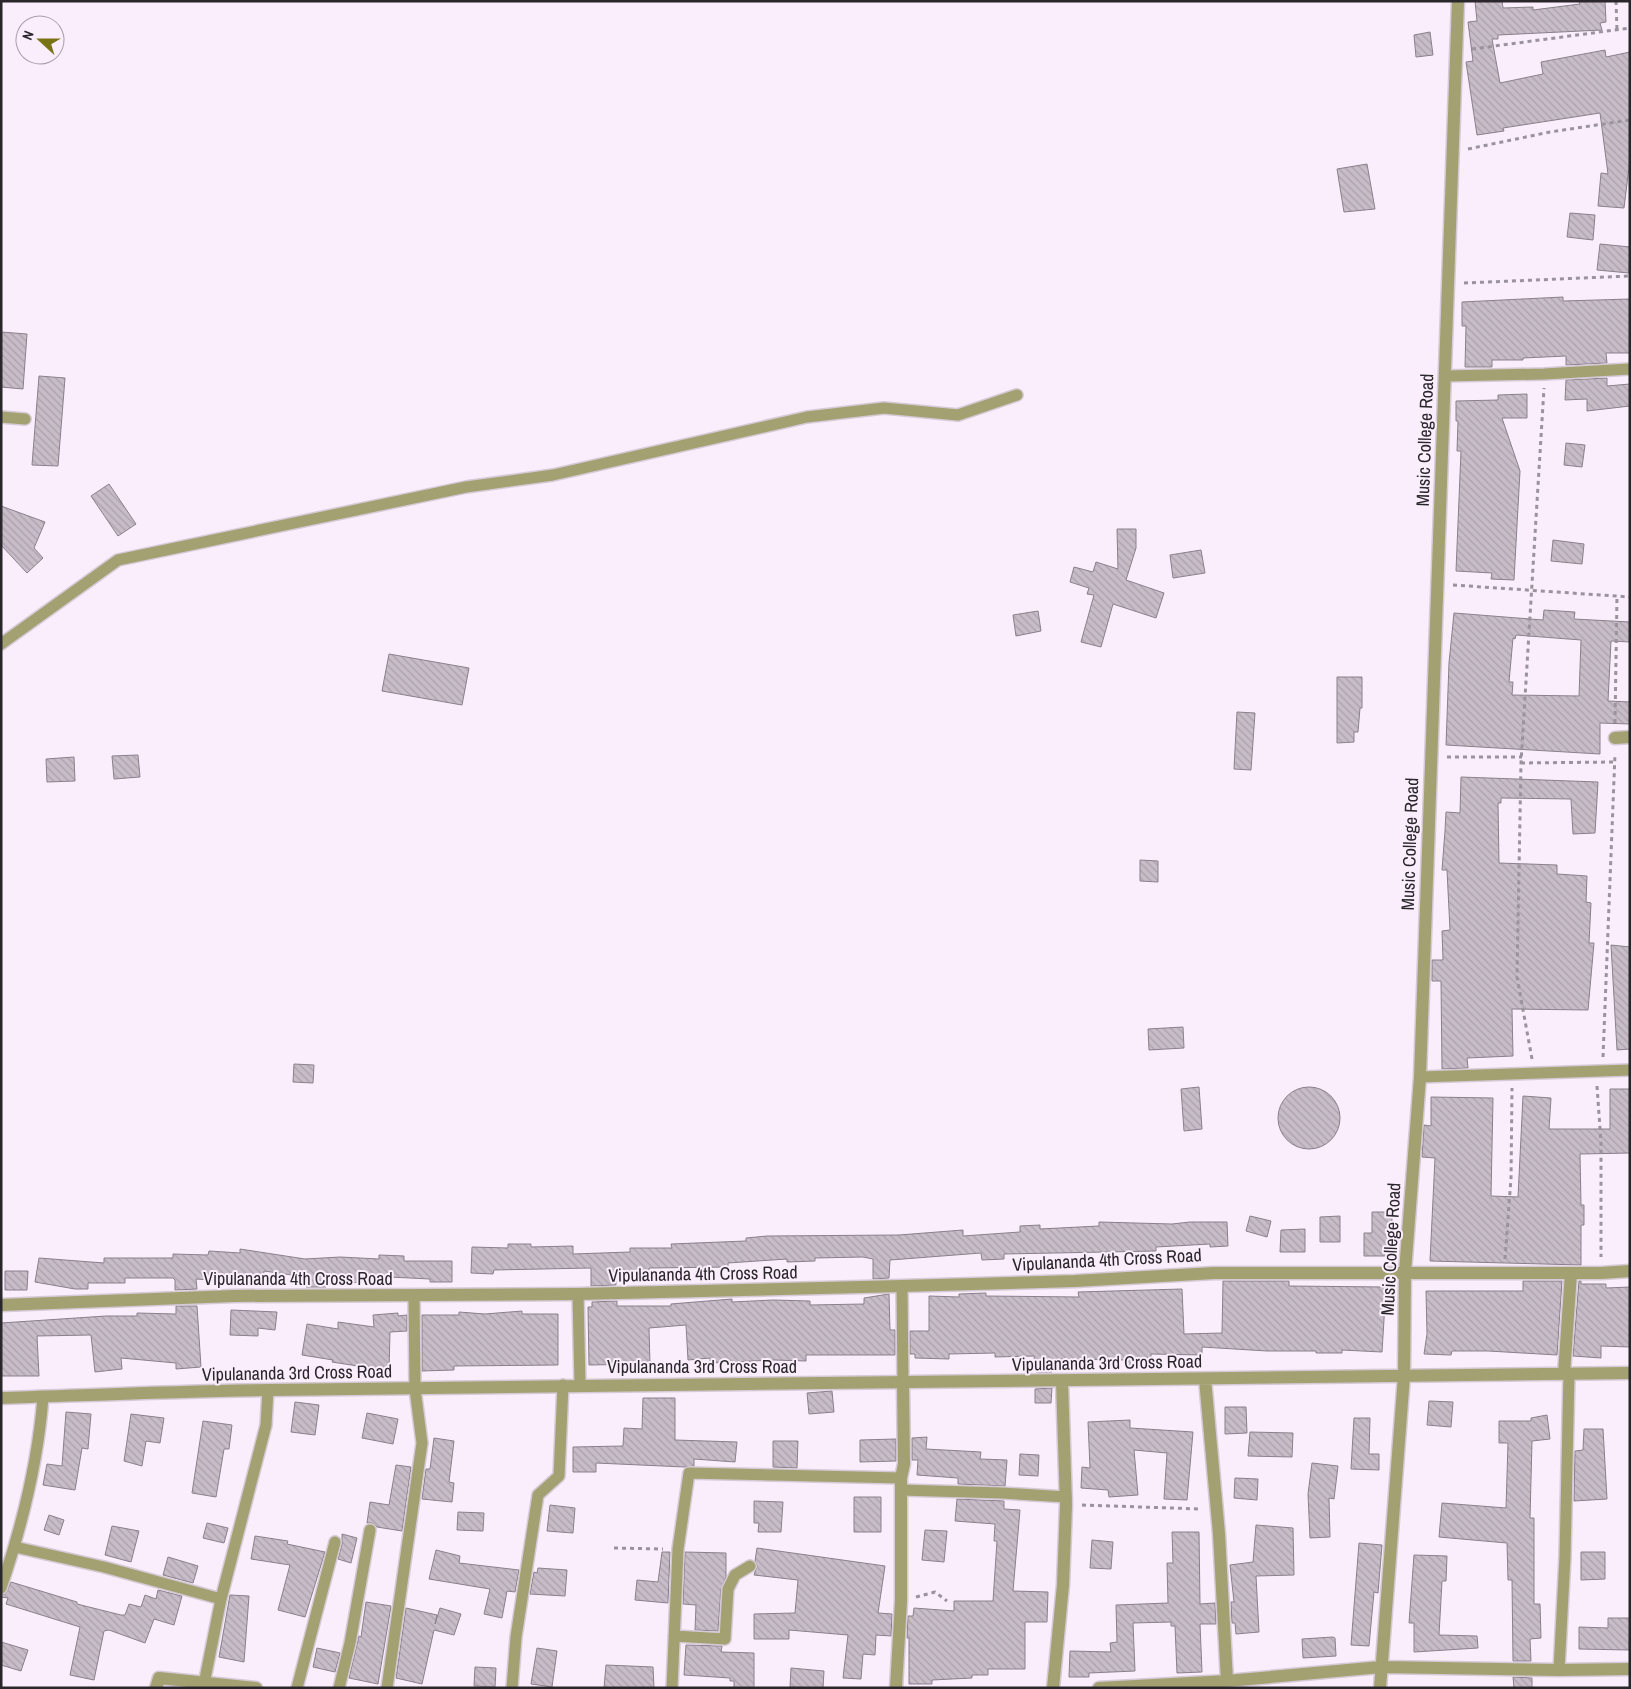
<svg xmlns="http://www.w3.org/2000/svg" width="1631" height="1689" viewBox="0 0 1631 1689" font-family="'Archivo Narrow',sans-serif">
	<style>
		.building { fill: url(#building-back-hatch); stroke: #8a808c; fill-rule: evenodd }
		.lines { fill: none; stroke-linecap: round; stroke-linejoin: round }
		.service-casing { stroke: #d5cad6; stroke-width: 14 }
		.pedestrian-casing { stroke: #d5cad6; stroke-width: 15 }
		.minor-casing { stroke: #d5cad6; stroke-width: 15 }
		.path { stroke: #9a929c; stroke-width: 3; stroke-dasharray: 4 4; stroke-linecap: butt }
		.service { stroke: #a3a171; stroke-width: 11 }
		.pedestrian { stroke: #a3a171; stroke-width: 12 }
		.minor { stroke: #a3a171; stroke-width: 12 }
		.labels { text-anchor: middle; stroke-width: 4; stroke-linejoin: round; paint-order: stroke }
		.street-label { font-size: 18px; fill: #2a262b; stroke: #faeefc }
	</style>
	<defs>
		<pattern id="building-back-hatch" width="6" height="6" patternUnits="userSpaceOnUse" patternTransform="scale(1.25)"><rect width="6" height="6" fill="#c7bcc8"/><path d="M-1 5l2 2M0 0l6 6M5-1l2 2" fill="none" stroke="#aba1ac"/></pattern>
	</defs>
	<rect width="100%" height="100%" fill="#faeefc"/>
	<path class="building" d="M 1475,1 L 1502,1 L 1503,8 L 1533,7 L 1533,10 L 1580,4 L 1579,1 L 1605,1 L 1606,22 L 1600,23 L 1602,30 L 1498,35 L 1498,39 L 1492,39 L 1500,83 L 1543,74 L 1541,62 L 1605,50 L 1606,57 L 1630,52 L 1630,159 L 1624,208 L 1598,206 L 1601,173 L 1608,174 L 1600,113 L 1503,128 L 1504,131 L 1477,135 L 1466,62 L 1473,61 L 1468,22 L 1477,21 Z
		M 1430,32 L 1433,55 L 1416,57 L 1414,35 Z
		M 1367,164 L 1375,209 L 1344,212 L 1337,169 Z
		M 1570,213 L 1595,215 L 1593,240 L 1567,237 Z
		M 1600,244 L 1630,247 L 1629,273 L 1597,270 Z
		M 1563,297 L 1563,301 L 1630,299 L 1630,353 L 1606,353 L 1607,363 L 1566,365 L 1566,356 L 1523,358 L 1523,360 L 1492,360 L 1492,367 L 1465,367 L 1466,326 L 1462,326 L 1462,302 Z
		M 1,332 L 27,334 L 23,389 L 1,387 Z
		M 39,376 L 65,378 L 58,466 L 32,465 Z
		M 1607,378 L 1607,386 L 1630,384 L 1630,406 L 1587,411 L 1587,399 L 1565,400 L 1566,380 Z
		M 1527,394 L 1527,418 L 1502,418 L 1520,471 L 1514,580 L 1491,579 L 1492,573 L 1456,571 L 1461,451 L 1457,451 L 1458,421 L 1456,421 L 1456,401 L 1498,400 L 1498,395 Z
		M 1566,443 L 1585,445 L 1582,467 L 1564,465 Z
		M 109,484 L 136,524 L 118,536 L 91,496 Z
		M 1,506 L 45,522 L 34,548 L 43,558 L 27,573 L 1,545 Z
		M 1117,529 L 1136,529 L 1136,548 L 1126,580 L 1164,593 L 1156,618 L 1113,604 L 1101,647 L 1081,642 L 1094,595 L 1087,594 L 1089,588 L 1070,582 L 1074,567 L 1093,572 L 1096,562 L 1118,569 Z
		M 1553,540 L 1584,544 L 1582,564 L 1551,561 Z
		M 1201,550 L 1205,573 L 1173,578 L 1170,555 Z
		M 1544,610 L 1575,612 L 1574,619 L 1630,622 L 1630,642 L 1611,641 L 1608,701 L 1630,702 L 1630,724 L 1600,723 L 1600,754 L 1446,745 L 1449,663 L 1454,613 L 1543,620 ZM 1516,635 L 1581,640 L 1579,696 L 1512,695 L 1513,682 L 1509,682 L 1513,638 L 1515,639 Z
		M 1038,611 L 1041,631 L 1016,636 L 1013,615 Z
		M 389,654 L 469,668 L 462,705 L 382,691 Z
		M 1337,677 L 1362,677 L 1362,708 L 1360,708 L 1358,732 L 1354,732 L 1354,742 L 1337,743 Z
		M 1237,712 L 1255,713 L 1251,770 L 1234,769 Z
		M 138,755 L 140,777 L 114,779 L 112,756 Z
		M 74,757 L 75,781 L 47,782 L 46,759 Z
		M 1461,777 L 1598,782 L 1595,833 L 1573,834 L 1571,799 L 1501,798 L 1501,803 L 1498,803 L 1499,863 L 1557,865 L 1557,874 L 1587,876 L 1586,902 L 1591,903 L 1589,943 L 1594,943 L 1588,1010 L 1512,1009 L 1513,1056 L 1467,1058 L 1468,1068 L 1442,1069 L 1441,981 L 1432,981 L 1432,960 L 1443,960 L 1442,931 L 1450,930 L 1447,870 L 1442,870 L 1445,831 L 1446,812 L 1460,813 Z
		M 1140,860 L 1158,861 L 1158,882 L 1140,881 Z
		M 1611,945 L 1630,947 L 1630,1049 L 1617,1050 Z
		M 1183,1027 L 1184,1048 L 1149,1050 L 1148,1029 Z
		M 294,1064 L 314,1065 L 313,1083 L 293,1082 Z
		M 1199,1087 L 1202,1129 L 1184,1131 L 1181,1089 Z
		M1278 1118a31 31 0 1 1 62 0a31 31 0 1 1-62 0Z
		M 1610,1089 L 1630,1089 L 1630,1153 L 1580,1154 L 1581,1205 L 1584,1205 L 1584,1225 L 1581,1225 L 1581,1265 L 1430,1261 L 1435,1158 L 1422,1157 L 1424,1125 L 1431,1126 L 1431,1097 L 1493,1098 L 1491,1196 L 1518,1197 L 1523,1096 L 1551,1098 L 1549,1129 L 1610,1129 Z
		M 1372,1212 L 1392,1212 L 1392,1256 L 1364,1256 L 1364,1233 L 1372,1233 Z
		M 1250,1216 L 1271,1221 L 1267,1237 L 1246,1231 Z
		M 1340,1216 L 1340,1242 L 1320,1242 L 1320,1217 Z
		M 1099,1222 L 1172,1224 L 1190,1222 L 1227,1222 L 1228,1246 L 1210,1247 L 1210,1244 L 1156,1247 L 1156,1251 L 1004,1254 L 1004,1259 L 982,1260 L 981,1253 L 890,1260 L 889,1278 L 873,1279 L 873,1259 L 863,1257 L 815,1258 L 815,1261 L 787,1262 L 787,1259 L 728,1263 L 728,1267 L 649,1268 L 649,1274 L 616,1275 L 616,1285 L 591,1286 L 591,1268 L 494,1270 L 493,1274 L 471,1273 L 472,1247 L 508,1248 L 508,1244 L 531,1244 L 531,1247 L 573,1246 L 573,1254 L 630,1252 L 630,1248 L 672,1248 L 671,1244 L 746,1241 L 746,1238 L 767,1236 L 899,1235 L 963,1230 L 963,1236 L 1020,1232 L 1020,1226 L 1040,1225 L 1040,1229 L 1099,1226 Z
		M 1305,1229 L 1305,1252 L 1280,1252 L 1281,1230 Z
		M 240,1249 L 305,1259 L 340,1257 L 379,1259 L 379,1255 L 404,1256 L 404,1261 L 452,1261 L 452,1282 L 430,1282 L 430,1279 L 369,1276 L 369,1280 L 352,1283 L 326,1281 L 326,1287 L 306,1287 L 306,1277 L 264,1271 L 263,1282 L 227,1278 L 227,1281 L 196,1279 L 197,1289 L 175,1290 L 175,1280 L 173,1278 L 125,1278 L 125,1283 L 88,1283 L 88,1289 L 75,1289 L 35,1282 L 39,1258 L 104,1263 L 104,1258 L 173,1258 L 173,1254 L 208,1255 L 209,1251 L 240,1253 Z
		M 5,1271 L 28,1271 L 27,1290 L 5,1290 Z
		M 1223,1281 L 1289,1281 L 1289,1286 L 1386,1287 L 1382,1352 L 1342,1350 L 1342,1353 L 1316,1353 L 1316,1351 L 1267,1351 L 1202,1347 L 1202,1355 L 1151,1354 L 1151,1358 L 1143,1358 L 1143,1366 L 1127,1366 L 1127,1360 L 1055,1359 L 1053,1360 L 1052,1372 L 1036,1372 L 1034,1356 L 995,1357 L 995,1353 L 949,1354 L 949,1359 L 915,1358 L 915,1354 L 910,1354 L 910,1331 L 929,1331 L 929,1296 L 959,1297 L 959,1294 L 986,1293 L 986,1296 L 1079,1297 L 1078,1292 L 1182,1289 L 1184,1334 L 1222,1333 Z
		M 1523,1281 L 1562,1281 L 1557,1355 L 1488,1351 L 1452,1351 L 1451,1355 L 1424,1354 L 1427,1334 L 1426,1291 L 1523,1291 Z
		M 1579,1281 L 1581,1281 L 1581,1284 L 1606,1284 L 1606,1288 L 1630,1287 L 1630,1347 L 1601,1346 L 1601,1358 L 1573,1356 Z
		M 889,1294 L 890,1330 L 895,1330 L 895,1355 L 806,1355 L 806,1361 L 774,1360 L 710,1363 L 710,1358 L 688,1360 L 686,1325 L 649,1328 L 650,1364 L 589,1365 L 588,1307 L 592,1307 L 592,1302 L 617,1301 L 617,1306 L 671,1306 L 671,1304 L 732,1299 L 732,1302 L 773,1300 L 810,1301 L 810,1305 L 864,1304 L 864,1298 Z
		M 176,1306 L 197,1306 L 201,1367 L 176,1369 L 176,1363 L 121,1358 L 122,1369 L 95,1372 L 91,1335 L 37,1336 L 39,1376 L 1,1376 L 1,1323 L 106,1316 L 137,1316 L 137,1313 L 176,1314 Z
		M 231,1310 L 277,1312 L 275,1330 L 258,1328 L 258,1336 L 230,1335 Z
		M 522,1311 L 522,1314 L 558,1314 L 558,1365 L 454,1366 L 454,1370 L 422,1371 L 422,1315 L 459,1315 L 459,1312 L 485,1314 Z
		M 398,1313 L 398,1316 L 407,1315 L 407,1331 L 390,1332 L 389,1371 L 377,1371 L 377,1369 L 332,1362 L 333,1360 L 302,1355 L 307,1324 L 338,1329 L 338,1322 L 374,1327 L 373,1315 Z
		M 1052,1388 L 1051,1403 L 1035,1403 L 1035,1389 Z
		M 832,1391 L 834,1412 L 809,1414 L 807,1393 Z
		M 643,1398 L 675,1398 L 675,1440 L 737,1442 L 735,1462 L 694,1459 L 694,1466 L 685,1467 L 596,1463 L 596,1472 L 573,1472 L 573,1447 L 623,1446 L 624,1428 L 642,1429 Z
		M 1429,1401 L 1453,1402 L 1451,1427 L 1427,1425 Z
		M 295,1402 L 319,1405 L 315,1435 L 291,1432 Z
		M 1225,1407 L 1246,1407 L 1247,1433 L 1225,1434 Z
		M 66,1412 L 91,1414 L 88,1449 L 82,1448 L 75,1490 L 43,1485 L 47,1464 L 62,1466 Z
		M 367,1413 L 398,1419 L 393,1444 L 362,1438 Z
		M 131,1414 L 164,1418 L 160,1443 L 146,1441 L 142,1466 L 124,1461 Z
		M 1547,1415 L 1550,1439 L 1532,1441 L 1530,1518 L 1534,1518 L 1534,1604 L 1540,1604 L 1541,1638 L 1530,1639 L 1531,1661 L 1513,1661 L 1512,1580 L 1508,1580 L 1507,1543 L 1439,1537 L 1442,1503 L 1506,1508 L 1508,1443 L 1499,1443 L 1499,1421 L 1531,1421 L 1531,1418 Z
		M 1354,1418 L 1370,1418 L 1369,1454 L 1379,1454 L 1379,1470 L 1351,1469 Z
		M 1130,1420 L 1130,1428 L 1193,1432 L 1187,1500 L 1164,1499 L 1167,1453 L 1134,1450 L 1138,1495 L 1109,1497 L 1108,1490 L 1081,1488 L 1082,1467 L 1090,1468 L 1088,1422 Z
		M 203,1421 L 232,1425 L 229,1449 L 224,1449 L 216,1497 L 192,1493 Z
		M 1584,1429 L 1603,1429 L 1607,1499 L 1574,1501 L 1575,1451 L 1583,1450 Z
		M 1250,1432 L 1293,1433 L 1292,1457 L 1248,1456 Z
		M 927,1437 L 926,1449 L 981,1452 L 980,1459 L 1007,1460 L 1005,1486 L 958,1484 L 958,1478 L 917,1475 L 918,1460 L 912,1460 L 912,1438 Z
		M 434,1438 L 454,1441 L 449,1482 L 454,1483 L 452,1502 L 422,1499 L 426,1469 L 430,1469 Z
		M 896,1439 L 896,1461 L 860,1462 L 860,1440 Z
		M 773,1441 L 798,1441 L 797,1468 L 773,1467 Z
		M 1020,1454 L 1039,1455 L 1038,1476 L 1019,1475 Z
		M 1312,1463 L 1338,1466 L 1334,1499 L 1329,1498 L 1330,1537 L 1310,1538 L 1308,1494 Z
		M 396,1465 L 411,1467 L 402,1531 L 377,1527 L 372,1523 L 367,1523 L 370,1502 L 389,1505 Z
		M 1235,1478 L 1258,1479 L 1257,1500 L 1234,1498 Z
		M 854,1497 L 881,1497 L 881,1532 L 854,1532 Z
		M 957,1499 L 1004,1501 L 1004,1509 L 1020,1510 L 1013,1591 L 1048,1592 L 1047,1622 L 1025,1622 L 1025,1669 L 988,1669 L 988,1675 L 972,1675 L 972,1678 L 932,1680 L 932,1684 L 909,1684 L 909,1638 L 907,1638 L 908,1616 L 913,1616 L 914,1608 L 954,1611 L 954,1601 L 993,1601 L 997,1541 L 994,1541 L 995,1524 L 955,1521 Z
		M 754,1501 L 783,1502 L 781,1532 L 758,1532 L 759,1523 L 754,1523 Z
		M 550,1505 L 575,1508 L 573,1533 L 547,1531 Z
		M 458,1512 L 484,1513 L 483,1531 L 457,1530 Z
		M 49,1515 L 64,1520 L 59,1535 L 44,1530 Z
		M 207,1523 L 228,1528 L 224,1543 L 203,1538 Z
		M 1256,1525 L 1293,1528 L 1294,1575 L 1256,1576 L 1259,1632 L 1236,1634 L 1235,1623 L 1232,1623 L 1231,1602 L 1234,1602 L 1230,1565 L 1253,1562 Z
		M 112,1526 L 139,1531 L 131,1562 L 105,1555 Z
		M 925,1530 L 947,1531 L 944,1562 L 922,1560 Z
		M 1172,1532 L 1199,1532 L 1200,1604 L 1215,1603 L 1216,1624 L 1200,1624 L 1202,1672 L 1177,1673 L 1175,1626 L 1171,1626 L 1171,1622 L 1133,1623 L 1135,1671 L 1089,1673 L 1089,1677 L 1069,1677 L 1070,1651 L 1111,1652 L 1110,1643 L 1117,1642 L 1116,1605 L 1168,1603 L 1167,1563 L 1173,1563 Z
		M 342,1534 L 357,1538 L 351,1563 L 338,1559 L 342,1544 Z
		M 255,1536 L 288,1541 L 287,1544 L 325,1552 L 305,1617 L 278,1610 L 290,1565 L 251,1559 Z
		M 1092,1540 L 1113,1542 L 1111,1569 L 1090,1568 Z
		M 1359,1543 L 1382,1545 L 1378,1593 L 1374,1592 L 1369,1646 L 1351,1645 Z
		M 757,1548 L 885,1566 L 878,1613 L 892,1614 L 891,1636 L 876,1635 L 875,1655 L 863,1654 L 861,1679 L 843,1678 L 848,1635 L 789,1630 L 789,1639 L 754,1639 L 754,1614 L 795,1613 L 798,1580 L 754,1575 L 757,1566 L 755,1561 Z
		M 436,1550 L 460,1556 L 459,1563 L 519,1570 L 515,1592 L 507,1591 L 502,1618 L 484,1614 L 490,1589 L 429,1579 Z
		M 662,1552 L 670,1552 L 668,1603 L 635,1600 L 637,1580 L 658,1582 Z
		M 685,1552 L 726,1553 L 726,1577 L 721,1589 L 718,1631 L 695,1630 L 696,1605 L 683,1604 Z
		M 1581,1552 L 1605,1552 L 1605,1579 L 1581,1580 Z
		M 1414,1555 L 1447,1556 L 1446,1581 L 1442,1581 L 1439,1635 L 1477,1636 L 1478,1648 L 1414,1652 L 1414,1623 L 1409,1623 Z
		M 168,1557 L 198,1566 L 193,1583 L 163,1575 Z
		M 538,1568 L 567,1570 L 565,1596 L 530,1594 L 534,1572 L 537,1573 Z
		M 11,1582 L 77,1602 L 77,1604 L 121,1615 L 125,1615 L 129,1604 L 141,1607 L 145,1595 L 156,1599 L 158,1590 L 182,1596 L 174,1625 L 154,1619 L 145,1643 L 109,1630 L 104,1631 L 94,1680 L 70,1675 L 80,1627 L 6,1604 L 8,1598 L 1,1597 L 1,1595 L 6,1593 Z
		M 230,1595 L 249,1596 L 244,1662 L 219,1657 Z
		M 366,1602 L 391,1606 L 378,1684 L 349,1678 L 359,1636 L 361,1637 Z
		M 406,1608 L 437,1615 L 435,1624 L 440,1608 L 461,1614 L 454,1635 L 434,1630 L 422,1684 L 396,1678 Z
		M 1608,1618 L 1630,1618 L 1629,1650 L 1579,1649 L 1579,1627 L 1608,1628 Z
		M 1333,1637 L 1335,1638 L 1336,1656 L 1303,1658 L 1302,1639 Z
		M 1,1642 L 28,1650 L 21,1671 L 1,1665 Z
		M 686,1645 L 722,1646 L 721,1652 L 754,1653 L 754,1688 L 734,1688 L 734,1681 L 730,1681 L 730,1678 L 684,1675 Z
		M 317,1648 L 340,1653 L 335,1672 L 313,1667 Z
		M 537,1648 L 557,1651 L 552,1687 L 531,1684 Z
		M 606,1665 L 653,1667 L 654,1688 L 604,1688 Z
		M 475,1667 L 496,1668 L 495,1687 L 474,1686 Z
		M 791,1668 L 824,1671 L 823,1688 L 790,1687 Z
		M 1513,1677 L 1532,1678 L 1532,1688 L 1514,1688 Z"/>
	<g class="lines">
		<defs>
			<path id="service" d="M 1445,376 L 1544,374 L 1630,369
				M 1,417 L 25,419
				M 1,644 L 118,560 L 466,487 L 553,475 L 807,417 L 884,408 L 958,415 L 1017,395
				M 1420,1077 L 1630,1070
				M 902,1286 L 903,1384
				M 578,1294 L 580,1385
				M 901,1490 L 1002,1493 L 1066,1497
				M 15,1547 L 104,1567 L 221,1599
				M 1,1588 C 22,1526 38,1462 43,1397
				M 674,1636 L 725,1639 L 728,1589 L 735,1575 L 750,1566
				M 1559,1670 L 1565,1557 L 1569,1374
				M 204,1684 L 221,1599 L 266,1425 L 268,1390
				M 297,1688 L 335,1542
				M 339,1688 L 350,1643 L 370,1530
				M 387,1688 L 422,1443 L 415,1389 L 414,1296
				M 512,1688 L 516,1637 L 538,1495 L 559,1476 L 563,1385
				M 672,1688 L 678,1549 L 689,1473 L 901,1478"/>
			<path id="pedestrian" d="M 1615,738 L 1630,737"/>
			<path id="minor" d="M 1,1305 L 233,1296 L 578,1294 L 902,1286 L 1075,1281 L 1214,1273 L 1601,1273 L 1630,1271
				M 1564,1374 L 1571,1273
				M 1205,1379 L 1219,1534 L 1227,1681
				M 1,1398 C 91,1395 181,1391 271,1390 C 724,1383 1177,1380 1630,1373
				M 156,1688 L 159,1678 L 256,1688
				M 896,1688 L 901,1601 L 901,1478 L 904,1464 L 903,1384
				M 1053,1688 L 1063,1585 L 1066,1505 L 1062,1381
				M 1099,1688 L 1227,1681 L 1381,1667 L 1559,1670 L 1630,1669
				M 1380,1688 L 1404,1376 L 1405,1272 L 1420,1077 L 1458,1"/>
		</defs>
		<use href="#service" class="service-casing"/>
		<use href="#pedestrian" class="pedestrian-casing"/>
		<use href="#minor" class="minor-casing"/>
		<path class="path" d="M 1616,1 L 1617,30
			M 1472,49 L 1630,28
			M 1468,149 L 1550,132 L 1630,120
			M 1464,283 L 1630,276
			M 1453,585 L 1630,597
			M 1615,723 L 1617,596
			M 1447,757 L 1522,757
			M 1521,763 L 1614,762
			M 1603,1057 L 1615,754
			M 1532,1059 L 1517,977 L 1521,763 L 1544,388
			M 1597,1086 L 1601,1143 L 1601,1257
			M 1505,1259 L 1511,1178 L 1512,1088
			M 1082,1505 L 1201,1509
			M 614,1548 L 663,1549
			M 916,1597 L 935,1592 L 947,1601"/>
		<use href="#service" class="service"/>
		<use href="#pedestrian" class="pedestrian"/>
		<use href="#minor" class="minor"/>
	</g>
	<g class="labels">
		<g class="street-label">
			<text transform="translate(1425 440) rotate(-88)" y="6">Music College Road</text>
			<text transform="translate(1410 844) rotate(-88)" y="6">Music College Road</text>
			<text transform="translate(1391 1249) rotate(-87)" y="6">Music College Road</text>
			<text transform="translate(1107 1260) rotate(-3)" y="6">Vipulananda 4th Cross Road</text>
			<text transform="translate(703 1274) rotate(-1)" y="6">Vipulananda 4th Cross Road</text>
			<text x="298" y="1285">Vipulananda 4th Cross Road</text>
			<text transform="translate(1107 1363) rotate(-1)" y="6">Vipulananda 3rd Cross Road</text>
			<text x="702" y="1373">Vipulananda 3rd Cross Road</text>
			<text transform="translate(297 1373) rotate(-1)" y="6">Vipulananda 3rd Cross Road</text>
		</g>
	</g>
	<rect width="1631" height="1689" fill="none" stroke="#2a262b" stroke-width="5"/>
	<g transform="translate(40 40) rotate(291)"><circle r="24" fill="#faeefc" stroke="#a79ea8"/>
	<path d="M0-4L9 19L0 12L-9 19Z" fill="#787315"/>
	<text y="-8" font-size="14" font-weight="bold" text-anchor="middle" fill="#2a262b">N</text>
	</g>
</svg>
